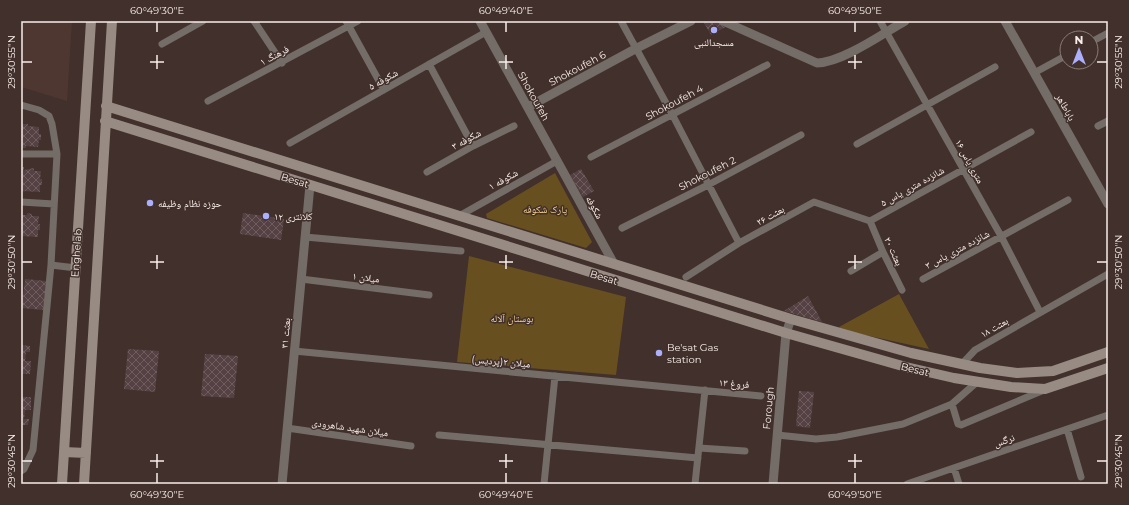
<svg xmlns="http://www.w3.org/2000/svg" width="1129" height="505" viewBox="0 0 1129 505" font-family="Montserrat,'Noto Naskh Arabic',sans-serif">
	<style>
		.built { fill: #4f3731 }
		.park { fill: #684f20 }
		.building { fill: url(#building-cross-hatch) }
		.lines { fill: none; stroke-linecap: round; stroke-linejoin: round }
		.minor { stroke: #746c67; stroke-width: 7 }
		.tertiary { stroke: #746c67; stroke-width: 9 }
		.secondary { stroke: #978b83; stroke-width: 10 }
		.ticks { fill: none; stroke: #f9edea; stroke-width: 1.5 }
		.poi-dot { fill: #acaffb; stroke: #41302b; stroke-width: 1.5 }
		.labels { text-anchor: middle; stroke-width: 3; stroke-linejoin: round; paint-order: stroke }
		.poi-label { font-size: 10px; fill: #f9edea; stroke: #41302b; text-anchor: start }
		.street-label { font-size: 10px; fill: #f9edea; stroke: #41302b }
		.park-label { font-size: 10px; fill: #fad494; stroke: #41302b }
		.neatline { fill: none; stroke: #f9edea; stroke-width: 1.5 }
		.ticks-label { font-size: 10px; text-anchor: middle; fill: #f9edea }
	</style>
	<defs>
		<pattern id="building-cross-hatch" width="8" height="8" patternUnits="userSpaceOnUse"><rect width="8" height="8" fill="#554143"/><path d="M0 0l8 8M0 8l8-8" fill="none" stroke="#6e5d5e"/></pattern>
	</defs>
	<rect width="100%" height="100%" fill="#41302b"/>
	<path class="built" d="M 21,21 L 72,21 L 67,101 L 21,87 Z"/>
	<path class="park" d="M 555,173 L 592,242 L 586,248 L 487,218 L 486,214 Z
		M 469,256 L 626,297 L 616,375 L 457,362 Z
		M 899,294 L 929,349 L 842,330 L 839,327 Z"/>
	<path class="building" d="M 703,21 L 721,21 L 729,25 L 711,35 Z
		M 21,124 L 28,124 L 28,126 L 39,127 L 39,134 L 41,134 L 41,140 L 39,140 L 38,147 L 26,146 L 26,148 L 21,148 Z
		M 21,167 L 24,167 L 24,170 L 34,168 L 34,171 L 41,171 L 40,179 L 42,179 L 42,185 L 40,185 L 40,192 L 21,191 Z
		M 581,169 L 594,191 L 583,197 L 570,175 Z
		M 27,213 L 32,214 L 32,216 L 39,216 L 38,224 L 40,224 L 40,230 L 38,230 L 38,237 L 21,236 L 21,215 L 27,215 Z
		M 243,213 L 284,219 L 281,240 L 240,234 Z
		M 25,279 L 46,281 L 44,310 L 22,308 Z
		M 808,296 L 822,322 L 784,311 Z
		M 21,345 L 30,346 L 30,352 L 26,352 L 25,361 L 31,361 L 30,374 L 21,374 Z
		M 128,349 L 159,351 L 155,392 L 124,389 Z
		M 205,354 L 238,356 L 234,398 L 201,396 Z
		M 799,391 L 814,392 L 810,428 L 796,426 Z
		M 21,397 L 31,397 L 31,410 L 25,410 L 24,419 L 29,419 L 28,425 L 21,425 Z"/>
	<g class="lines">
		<path class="minor" d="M 254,21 L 282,63
			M 346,21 L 384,90
			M 621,21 L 672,114 L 739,243
			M 880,21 L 1001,236 L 1040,312
			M 1091,42 L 1108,33
			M 162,44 L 203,21
			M 429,64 L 473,146
			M 1034,73 L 1067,55
			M 208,101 L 358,21
			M 21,105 L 39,110 L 49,116 L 52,124 L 57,154 L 51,265 L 33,450 L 24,469 L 21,471
			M 1098,126 L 1108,121
			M 290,143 L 486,32
			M 857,144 L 995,67
			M 21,154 L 57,154
			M 591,157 L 767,65
			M 427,172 L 473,146 L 514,126
			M 21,202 L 54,204
			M 459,216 L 557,161
			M 870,221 L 1031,132
			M 870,221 L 883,252 L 902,290
			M 622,228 L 708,185 L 801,135
			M 305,237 L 461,251
			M 51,265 L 76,268
			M 851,271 L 883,252
			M 686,277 L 739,243 L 814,202 L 870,221
			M 301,279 L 429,295
			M 923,279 L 1068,200
			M 294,351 L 761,396
			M 962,364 L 975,350 L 1108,274
			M 952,404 L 958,424 L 961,425 L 1044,390
			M 287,428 L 411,446
			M 1067,429 L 1081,477
			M 439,435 L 698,458
			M 777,435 L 816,439 L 837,437 L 903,424 L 952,404 L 977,382
			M 699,448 L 745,451
			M 954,468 L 959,484
			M 544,484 L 555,376
			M 695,484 L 705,390
			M 907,484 L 1108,415"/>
		<path class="tertiary" d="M 480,21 L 614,264
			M 723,21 L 817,63 C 843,62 882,34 905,21
			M 1005,21 L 1108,204
			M 528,107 L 637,48 L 691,21
			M 282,484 L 310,185
			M 773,484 L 786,333 L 791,319"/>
		<path class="secondary" d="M 106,106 L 791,319 L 911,353 L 980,368 L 1017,373 L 1053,371 L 1108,352
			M 105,121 L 786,333 L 906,367 L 954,378 L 1011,387 L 1045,389 L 1108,368
			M 64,452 L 86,453
			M 62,484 L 91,21
			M 84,484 L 112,21"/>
	</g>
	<path class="ticks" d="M 157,22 L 157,32M 506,22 L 506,32M 855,22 L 855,32M 157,55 L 157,69M 506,55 L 506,69M 855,55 L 855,69M 22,62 L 32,62M 150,62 L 164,62M 499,62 L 513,62M 848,62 L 862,62M 1097,62 L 1107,62M 157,255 L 157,269M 506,255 L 506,269M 855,255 L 855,269M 22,262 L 32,262M 150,262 L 164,262M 499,262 L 513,262M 848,262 L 862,262M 1097,262 L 1107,262M 157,454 L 157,468M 506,454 L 506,468M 855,454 L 855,468M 22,461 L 32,461M 150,461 L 164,461M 499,461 L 513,461M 848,461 L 862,461M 1097,461 L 1107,461M 157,473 L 157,483M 506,473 L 506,483M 855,473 L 855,483"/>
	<g class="poi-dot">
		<circle cx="714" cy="30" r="4"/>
		<circle cx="150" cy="203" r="4"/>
		<circle cx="266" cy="216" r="4"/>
		<circle cx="659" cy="353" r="4"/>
	</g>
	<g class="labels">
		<g class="poi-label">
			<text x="714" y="46" text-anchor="middle">مسجدالنبی</text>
			<text x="158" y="207">حوزه نظام وظیفه</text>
			<text x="274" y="220">کلانتری ۱۲</text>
			<text x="667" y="351">Be'sat Gas<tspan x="667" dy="12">station</tspan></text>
		</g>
		<g class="street-label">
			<text transform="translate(274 55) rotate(-28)" y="4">فرهنگ ۱</text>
			<text transform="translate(577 68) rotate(-28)" y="4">Shokoufeh 6</text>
			<text transform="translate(383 79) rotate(-29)" y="4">شکوفه ۵</text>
			<text transform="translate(534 96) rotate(61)" y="4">Shokoufeh</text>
			<text transform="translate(674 102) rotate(-28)" y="4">Shokoufeh 4</text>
			<text transform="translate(1066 107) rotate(61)" y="4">باباطاهر</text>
			<text transform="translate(466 139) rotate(-28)" y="4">شکوفه ۳</text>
			<text transform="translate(970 161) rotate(61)" y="4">۱۶ متری یاس</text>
			<text transform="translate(707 173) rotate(-27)" y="4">Shokoufeh 2</text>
			<text transform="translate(503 179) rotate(-29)" y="4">شکوفه ۱</text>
			<text transform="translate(295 180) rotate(17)" y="4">Besat</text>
			<text transform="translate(912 186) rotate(-29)" y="4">شانزده متری یاس ۵</text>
			<text transform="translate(595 207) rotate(61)" y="4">شکوفه</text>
			<text transform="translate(770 215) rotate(-29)" y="4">بعثت ۲۶</text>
			<text transform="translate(957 249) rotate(-28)" y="4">شانزده متری یاس ۳</text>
			<text transform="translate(894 251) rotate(65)" y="4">بعثت ۲۰</text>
			<text transform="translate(76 253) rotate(-86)" y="4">Enghelab</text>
			<text transform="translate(366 277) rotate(7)" y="4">میلان ۱</text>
			<text transform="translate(604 277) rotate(17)" y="4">Besat</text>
			<text transform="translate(994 327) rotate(-30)" y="4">بعثت ۱۸</text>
			<text transform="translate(285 333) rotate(-85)" y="4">بعثت ۳۱</text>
			<text transform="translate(501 361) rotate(5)" y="4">میلان ۲(پردیس)</text>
			<text transform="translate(915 369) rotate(14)" y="4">Besat</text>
			<text transform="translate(734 383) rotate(5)" y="4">فروغ ۱۳</text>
			<text transform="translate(768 408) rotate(-85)" y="4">Forough</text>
			<text transform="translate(350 427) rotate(8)" y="4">میلان شهید شاهرودی</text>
			<text transform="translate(1004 440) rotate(-19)" y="4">نرگس</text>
		</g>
		<g class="park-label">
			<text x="545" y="213">پارک شکوفه</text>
			<text x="512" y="322">بوستان آلاله</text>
		</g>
	</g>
	<rect width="1129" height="505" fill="none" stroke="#41302b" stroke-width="44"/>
	<g transform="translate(1079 50)"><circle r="19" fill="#41302b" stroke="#8b7c77"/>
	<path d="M0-3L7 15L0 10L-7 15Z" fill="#acaffb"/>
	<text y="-6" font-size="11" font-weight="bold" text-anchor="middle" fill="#f9edea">N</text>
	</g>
	<rect x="22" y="22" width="1085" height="461" class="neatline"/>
	<g class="ticks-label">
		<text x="157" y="14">60°49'30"E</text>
		<text x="506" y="14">60°49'40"E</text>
		<text x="855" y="14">60°49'50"E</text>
		<text transform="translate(11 62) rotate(-90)" y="4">29°30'55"N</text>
		<text transform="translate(1118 62) rotate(-90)" y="4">29°30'55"N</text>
		<text transform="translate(11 262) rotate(-90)" y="4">29°30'50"N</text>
		<text transform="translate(1118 262) rotate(-90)" y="4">29°30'50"N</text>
		<text transform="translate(11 461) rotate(-90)" y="4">29°30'45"N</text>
		<text transform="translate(1118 461) rotate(-90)" y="4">29°30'45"N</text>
		<text x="157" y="498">60°49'30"E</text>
		<text x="506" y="498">60°49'40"E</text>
		<text x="855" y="498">60°49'50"E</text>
	</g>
</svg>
